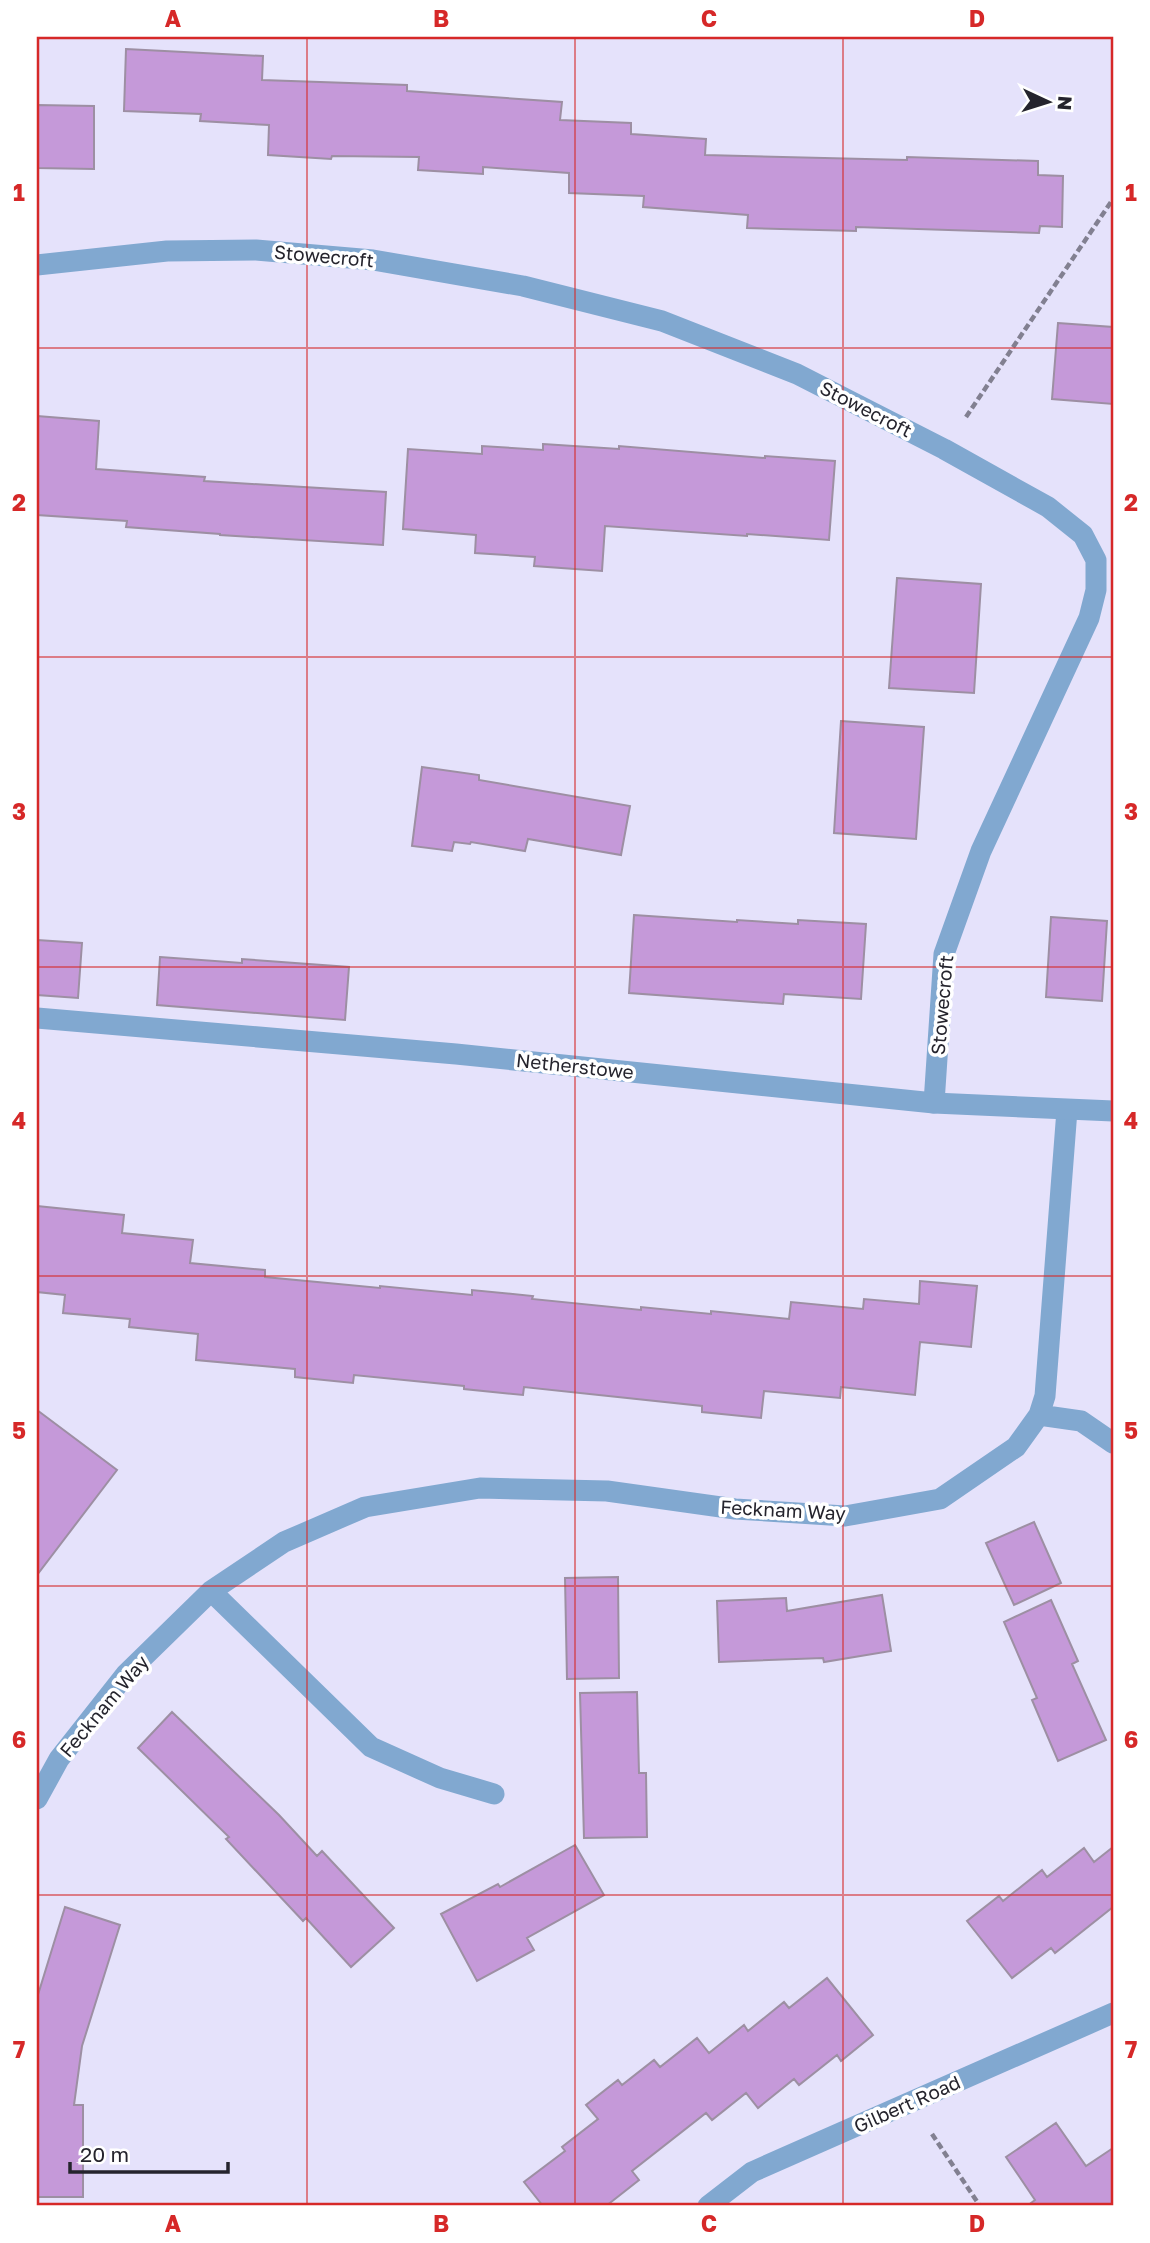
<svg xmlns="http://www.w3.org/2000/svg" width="1150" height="2243" viewBox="0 0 1150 2243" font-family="'Golos Text',sans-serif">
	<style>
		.building { fill: #c599d9; stroke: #9d8fa3; stroke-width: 2 }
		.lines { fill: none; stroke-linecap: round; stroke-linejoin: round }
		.path { stroke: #828091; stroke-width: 4.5; stroke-dasharray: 7 3.5; stroke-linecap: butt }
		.minor { stroke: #81a8d0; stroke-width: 21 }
		.tertiary { stroke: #81a8d0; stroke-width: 21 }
		.grid { fill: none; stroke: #d62828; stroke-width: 2; stroke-opacity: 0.55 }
		.labels { text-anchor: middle; stroke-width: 7; stroke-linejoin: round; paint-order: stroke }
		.street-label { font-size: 19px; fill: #25242d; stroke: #fff }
		.neatline { fill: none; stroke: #d62828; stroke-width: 2.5 }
		.grid-label { font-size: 23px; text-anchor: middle; font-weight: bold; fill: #d62828 }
	</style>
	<rect width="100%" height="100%" fill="#e5e2fb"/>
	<path class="building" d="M 126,49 L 263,56 L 262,80 L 407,85 L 407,91 L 562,102 L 560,120 L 631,123 L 631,134 L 706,139 L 705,155 L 907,160 L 907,157 L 1038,161 L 1038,175 L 1063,176 L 1062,227 L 1040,226 L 1039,233 L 856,227 L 856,231 L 747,228 L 748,215 L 643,207 L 644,196 L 569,193 L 569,173 L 483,167 L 483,174 L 418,170 L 419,157 L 332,156 L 331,159 L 268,155 L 269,125 L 200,121 L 201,114 L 124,111 Z
		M 37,105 L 94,106 L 94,169 L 37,168 Z
		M 1058,323 L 1113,327 L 1113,404 L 1052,399 Z
		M 37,416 L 99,421 L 96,469 L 205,477 L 204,481 L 386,492 L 383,545 L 220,535 L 220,534 L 126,527 L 127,521 L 37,515 Z
		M 543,444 L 619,449 L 619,446 L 765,458 L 765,456 L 835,461 L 829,540 L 747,534 L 747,536 L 605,526 L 602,571 L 534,566 L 535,557 L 475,553 L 476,535 L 403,529 L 408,449 L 482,454 L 482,446 L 543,450 Z
		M 897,578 L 981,584 L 974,693 L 889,688 Z
		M 841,721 L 924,727 L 916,839 L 834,833 Z
		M 422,767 L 479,775 L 479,780 L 630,806 L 621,855 L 528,839 L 525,851 L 471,842 L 470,844 L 454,842 L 452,851 L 412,846 Z
		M 634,915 L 737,922 L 737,920 L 798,924 L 798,920 L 866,924 L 861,999 L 784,994 L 783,1004 L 629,993 Z
		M 1051,917 L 1107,921 L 1102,1001 L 1046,997 Z
		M 37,940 L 82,943 L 78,998 L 37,995 Z
		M 160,957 L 242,963 L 242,959 L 349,967 L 345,1020 L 157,1005 Z
		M 37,1206 L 124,1215 L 122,1233 L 193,1240 L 190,1263 L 265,1270 L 265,1277 L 380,1288 L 380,1286 L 472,1295 L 472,1290 L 533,1296 L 532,1299 L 641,1310 L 641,1307 L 711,1314 L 711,1311 L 789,1319 L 791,1302 L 863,1309 L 864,1299 L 919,1304 L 920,1281 L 977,1286 L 971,1347 L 920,1342 L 915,1395 L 841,1387 L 840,1398 L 764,1391 L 761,1418 L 702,1412 L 702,1406 L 524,1387 L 523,1395 L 464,1389 L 464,1386 L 354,1375 L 353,1383 L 295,1377 L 295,1369 L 196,1360 L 198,1334 L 129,1327 L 130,1319 L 63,1313 L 65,1295 L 37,1292 Z
		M 37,1410 L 117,1470 L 37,1575 Z
		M 1034,1522 L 1061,1583 L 1014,1605 L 986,1543 Z
		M 618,1577 L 619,1678 L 567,1679 L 565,1578 Z
		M 882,1595 L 891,1651 L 824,1662 L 823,1658 L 719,1662 L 717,1601 L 786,1598 L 787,1611 Z
		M 1051,1600 L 1078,1661 L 1072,1664 L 1106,1740 L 1058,1761 L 1032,1700 L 1037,1698 L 1004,1622 Z
		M 637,1692 L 639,1773 L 646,1773 L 647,1837 L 584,1838 L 580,1693 Z
		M 172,1712 L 279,1815 L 317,1856 L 322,1851 L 394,1928 L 351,1967 L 306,1918 L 303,1921 L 226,1839 L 229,1837 L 138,1748 Z
		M 575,1845 L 604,1895 L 527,1938 L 534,1950 L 477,1981 L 441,1914 L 498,1884 L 500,1887 Z
		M 1113,1847 L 1113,1907 L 1055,1953 L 1051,1948 L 1012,1978 L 967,1921 L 999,1896 L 1003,1901 L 1042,1870 L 1047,1877 L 1084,1848 L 1094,1862 Z
		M 65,1907 L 120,1925 L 82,2046 L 74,2105 L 83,2105 L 83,2197 L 37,2197 L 37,1998 Z
		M 827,1978 L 873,2035 L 841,2061 L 837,2055 L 799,2085 L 794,2079 L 758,2108 L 746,2093 L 712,2120 L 706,2113 L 632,2171 L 639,2180 L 606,2206 L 543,2206 L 524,2182 L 565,2151 L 562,2147 L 598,2119 L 586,2105 L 618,2080 L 622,2085 L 654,2060 L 660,2067 L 697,2038 L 709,2053 L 744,2025 L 748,2031 L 784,2002 L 789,2008 Z
		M 1056,2123 L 1086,2166 L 1113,2148 L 1113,2206 L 1027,2206 L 1035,2200 L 1006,2157 Z"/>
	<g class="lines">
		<path class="path" d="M 966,417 L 1113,199
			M 932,2134 L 980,2206"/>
		<path class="minor" d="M 37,265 L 167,251 L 256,250 L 373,260 L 523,286 L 662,321 L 797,374 L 944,449 L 1048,507 L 1083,535 L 1096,560 L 1096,590 L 1089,618 L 981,851 L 944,954 L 934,1103
			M 1039,1415 L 1081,1421 L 1113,1443
			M 211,1591 L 371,1747 L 440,1778 L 494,1794
			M 37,1799 L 59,1759 L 126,1674 L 211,1591 L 284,1542 L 365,1507 L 480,1488 L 607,1491 L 735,1509 L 845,1516 L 940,1499 L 1016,1447 L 1039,1415 L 1045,1396 L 1067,1110
			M 708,2206 L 752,2172 L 1113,2013"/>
		<path class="tertiary" d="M 37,1018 L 456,1054 L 934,1103 L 1113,1111"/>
	</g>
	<path class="grid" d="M 307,37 L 307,2206M 575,37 L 575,2206M 843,37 L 843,2206M 37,348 L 1113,348M 37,657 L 1113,657M 37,967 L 1113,967M 37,1276 L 1113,1276M 37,1586 L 1113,1586M 37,1895 L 1113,1895"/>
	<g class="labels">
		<g class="street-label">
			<text transform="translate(324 256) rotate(5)" y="7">Stowecroft</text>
			<text transform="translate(866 409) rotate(27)" y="7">Stowecroft</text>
			<text transform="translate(942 1005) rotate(-85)" y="7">Stowecroft</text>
			<text transform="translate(575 1066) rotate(6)" y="7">Netherstowe</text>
			<text transform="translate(783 1510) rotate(3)" y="7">Fecknam Way</text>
			<text transform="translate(104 1706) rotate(-50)" y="7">Fecknam Way</text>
			<text transform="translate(907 2104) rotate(-24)" y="7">Gilbert Road</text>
		</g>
	</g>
	<rect width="1150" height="2243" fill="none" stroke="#ffffff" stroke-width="77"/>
	<g transform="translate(1048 102) rotate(94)" stroke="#ffffff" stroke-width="5" paint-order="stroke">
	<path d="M0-5L12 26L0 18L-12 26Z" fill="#25242d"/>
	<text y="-10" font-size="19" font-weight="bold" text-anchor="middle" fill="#25242d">N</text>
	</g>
	<path d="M70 2162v10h158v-10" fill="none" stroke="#25242d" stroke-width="3.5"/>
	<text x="80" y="2162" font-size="21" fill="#25242d" stroke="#ffffff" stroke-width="5" paint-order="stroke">20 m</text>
	<rect x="38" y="38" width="1074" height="2166" class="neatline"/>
	<g class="grid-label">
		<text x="173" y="27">A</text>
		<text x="441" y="27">B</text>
		<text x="709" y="27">C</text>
		<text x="977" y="27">D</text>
		<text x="19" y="201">1</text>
		<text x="1131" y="201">1</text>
		<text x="19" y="511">2</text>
		<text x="1131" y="511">2</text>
		<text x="19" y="820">3</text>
		<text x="1131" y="820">3</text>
		<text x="19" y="1129">4</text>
		<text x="1131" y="1129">4</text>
		<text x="19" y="1439">5</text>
		<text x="1131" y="1439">5</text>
		<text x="19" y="1748">6</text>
		<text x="1131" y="1748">6</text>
		<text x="19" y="2058">7</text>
		<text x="1131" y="2058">7</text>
		<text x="173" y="2232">A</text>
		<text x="441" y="2232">B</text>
		<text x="709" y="2232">C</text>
		<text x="977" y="2232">D</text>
	</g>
</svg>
